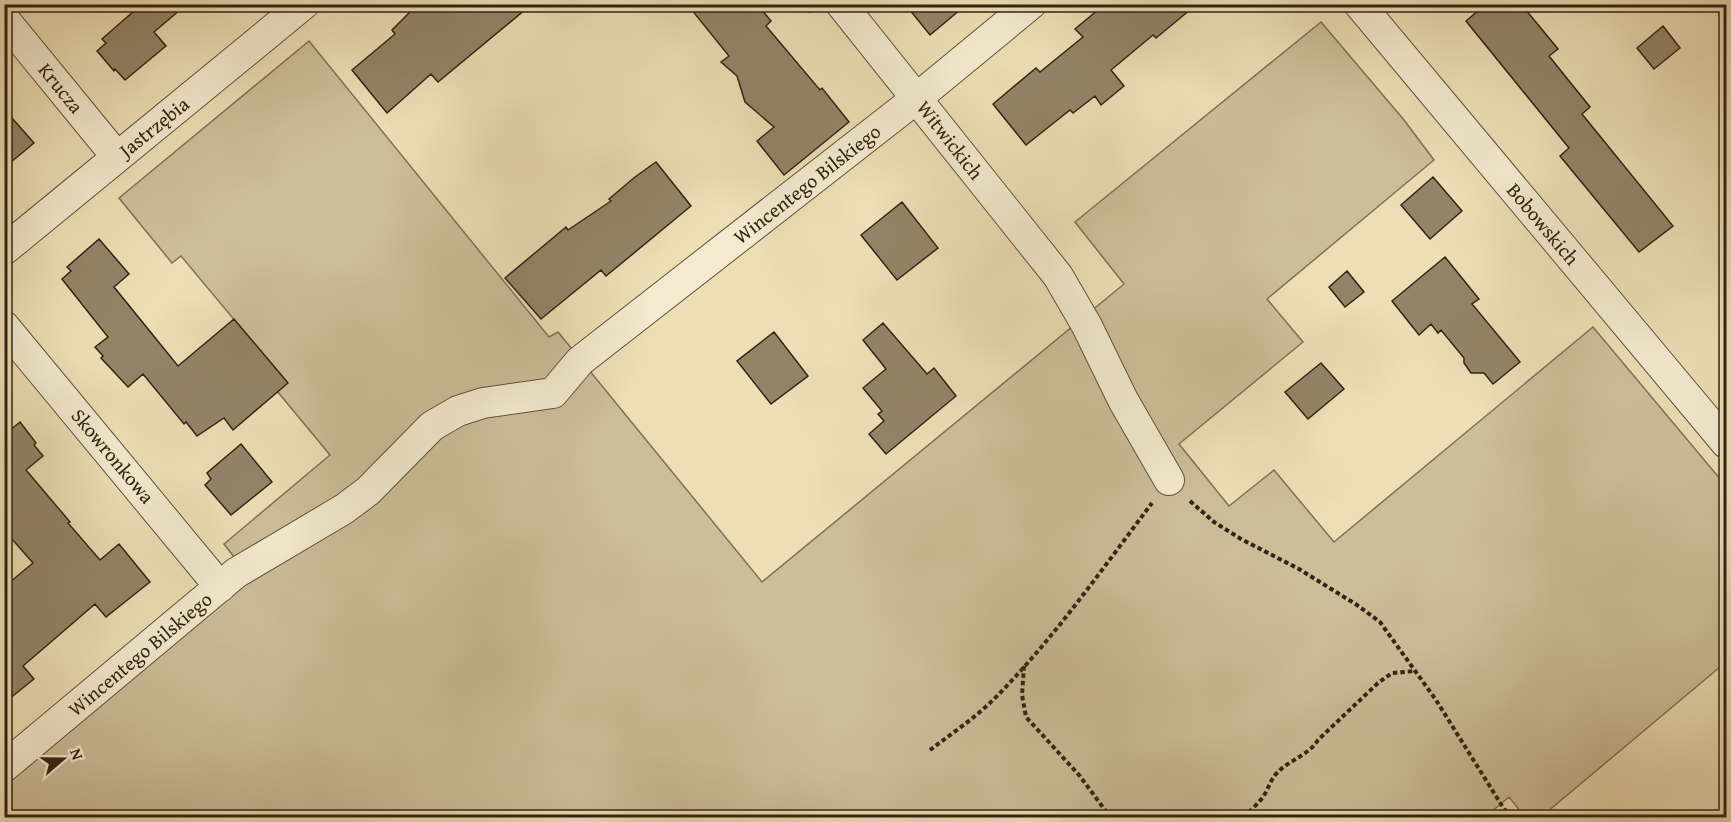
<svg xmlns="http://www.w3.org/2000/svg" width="1731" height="822" viewBox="0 0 1731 822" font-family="'Gentium Book Plus',serif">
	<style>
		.green { fill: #cdbe9a; stroke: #807057; stroke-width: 1.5 }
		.building { fill: #938468; stroke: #322314; stroke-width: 1.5 }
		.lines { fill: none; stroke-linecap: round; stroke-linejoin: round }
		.minor-casing { stroke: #61523c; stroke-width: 32 }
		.path { stroke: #322314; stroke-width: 4; stroke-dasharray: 4.5 3; stroke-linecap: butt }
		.minor { stroke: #f3eacf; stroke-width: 30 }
		.labels { text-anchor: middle; stroke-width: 4.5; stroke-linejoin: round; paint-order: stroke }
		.street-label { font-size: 20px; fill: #322314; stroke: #f3eacf }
	</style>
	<rect width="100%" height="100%" fill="#eddeb5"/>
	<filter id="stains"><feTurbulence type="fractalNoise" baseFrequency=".00333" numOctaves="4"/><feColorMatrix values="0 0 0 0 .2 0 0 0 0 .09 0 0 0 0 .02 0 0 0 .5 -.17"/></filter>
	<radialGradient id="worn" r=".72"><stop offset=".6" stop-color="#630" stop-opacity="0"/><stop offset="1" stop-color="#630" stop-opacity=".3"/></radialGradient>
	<path class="green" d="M 1321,22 L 1404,120 L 1434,160 L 1267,299 L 1303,342 L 1179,444 L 1229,506 L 1274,470 L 1334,542 L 1593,327 L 1726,486 L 1726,662 L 1541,817 L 1525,817 L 1509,797 L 1484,818 L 7,818 L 5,814 L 4,782 L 248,575 L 224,544 L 330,455 L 277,391 L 287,383 L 181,256 L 172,263 L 119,198 L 309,41 L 549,337 L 558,332 L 762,582 L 1124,284 L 1075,222 Z"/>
	<path class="building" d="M 142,4 L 187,4 L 154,32 L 166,46 L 125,80 L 115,69 L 114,71 L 97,51 L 106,43 L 102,39 Z
		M 418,4 L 532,4 L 438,82 L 431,74 L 387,113 L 352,70 L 395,34 L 392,30 Z
		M 687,4 L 757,4 L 771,21 L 766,26 L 820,90 L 822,88 L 849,122 L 784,175 L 757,141 L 774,127 L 745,102 L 737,76 L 721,62 L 729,56 Z
		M 905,4 L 967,4 L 930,35 Z
		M 1105,4 L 1197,4 L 1156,38 L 1153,35 L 1111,70 L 1124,86 L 1101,105 L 1095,96 L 1073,113 L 1070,110 L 1026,145 L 993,104 L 1036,68 L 1040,72 L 1083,37 L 1075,29 Z
		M 1486,4 L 1521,4 L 1558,49 L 1549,56 L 1590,107 L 1582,114 L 1673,226 L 1639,252 L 1560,156 L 1569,148 L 1466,21 Z
		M 1663,26 L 1680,48 L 1654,69 L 1637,48 Z
		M 4,109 L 34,143 L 4,168 Z
		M 656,162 L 691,206 L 606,276 L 601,270 L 541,319 L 505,278 L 566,227 L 568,230 L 611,201 L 609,199 L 635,177 Z
		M 1433,177 L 1462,211 L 1430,239 L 1401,205 Z
		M 902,202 L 938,248 L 897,280 L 861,235 Z
		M 99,239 L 129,274 L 114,287 L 178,366 L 234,319 L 288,383 L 233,430 L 224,418 L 197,436 L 186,422 L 184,424 L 143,374 L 128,387 L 101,358 L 103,356 L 95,347 L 108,337 L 62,279 L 71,271 L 67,267 Z
		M 1445,257 L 1479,299 L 1472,304 L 1520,362 L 1493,384 L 1484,373 L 1471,373 L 1464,363 L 1464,358 L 1441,330 L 1438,333 L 1431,324 L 1419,335 L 1392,301 Z
		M 1347,271 L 1364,292 L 1345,307 L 1329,287 Z
		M 883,323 L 927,374 L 934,368 L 956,396 L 886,454 L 869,434 L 884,421 L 878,414 L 882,411 L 863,388 L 886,369 L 863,340 Z
		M 774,332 L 808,376 L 771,404 L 737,361 Z
		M 1321,363 L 1344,389 L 1308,419 L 1285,392 Z
		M 20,422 L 36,443 L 34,445 L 43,456 L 26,470 L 70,522 L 68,523 L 100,560 L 119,544 L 150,582 L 106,617 L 95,604 L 23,666 L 34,679 L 4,703 L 4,587 L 33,563 L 4,530 L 4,435 Z
		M 241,444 L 272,482 L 231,515 L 205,485 L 211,479 L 207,473 Z"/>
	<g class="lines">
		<defs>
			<path id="minor" d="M 841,4 L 1058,276 L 1087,326 L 1123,400 L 1169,480
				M 1359,4 L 1726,443
				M 4,19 L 117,157
				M 4,250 L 304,4
				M 4,326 L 220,587
				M 4,767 L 236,573 L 344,509 L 368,491 L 432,426 L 458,411 L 483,403 L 553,393 L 580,361 L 917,98 L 1031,4"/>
		</defs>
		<use href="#minor" class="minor-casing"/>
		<path class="path" d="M 805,4 L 811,12
			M 1190,501 L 1214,522 L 1241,539 L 1299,569 L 1357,605 L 1380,622 L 1436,700 L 1504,809 L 1515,818
			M 1024,666 L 1022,695 L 1026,717 L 1079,775 L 1111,818
			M 930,750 C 951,734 975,718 994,699 C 1052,641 1103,568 1152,503
			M 1244,818 C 1249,811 1258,804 1263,797 C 1269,788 1270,780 1277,773 C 1289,760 1309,755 1318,740 L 1378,683 L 1392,673 L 1415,671"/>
		<use href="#minor" class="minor"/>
	</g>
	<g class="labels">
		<g class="street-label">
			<text transform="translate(61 88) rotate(51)" y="7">Krucza</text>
			<text transform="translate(154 127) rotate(-39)" y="7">Jastrzębia</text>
			<text transform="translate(950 140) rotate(52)" y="7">Witwickich</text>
			<text transform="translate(807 184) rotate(-38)" y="7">Wincentego Bilskiego</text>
			<text transform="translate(1543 224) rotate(50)" y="7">Bobowskich</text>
			<text transform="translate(113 456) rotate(50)" y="7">Skowronkowa</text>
			<text transform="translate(140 654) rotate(-40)" y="7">Wincentego Bilskiego</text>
		</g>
	</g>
	<rect width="1731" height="822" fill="none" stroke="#eddeb5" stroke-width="24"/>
	<rect x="6" y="6" width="1719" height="810" fill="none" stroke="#322314" stroke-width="3"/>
	<rect x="12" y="12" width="1707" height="798" fill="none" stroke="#322314" stroke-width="1.5"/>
	<g transform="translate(63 759) rotate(70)" stroke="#f3eacf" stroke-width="4.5" paint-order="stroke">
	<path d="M0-4.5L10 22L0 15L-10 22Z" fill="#322314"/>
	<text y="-9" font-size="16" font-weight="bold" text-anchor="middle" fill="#322314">N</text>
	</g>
	<rect width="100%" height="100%" filter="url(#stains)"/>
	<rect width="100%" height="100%" fill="url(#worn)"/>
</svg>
